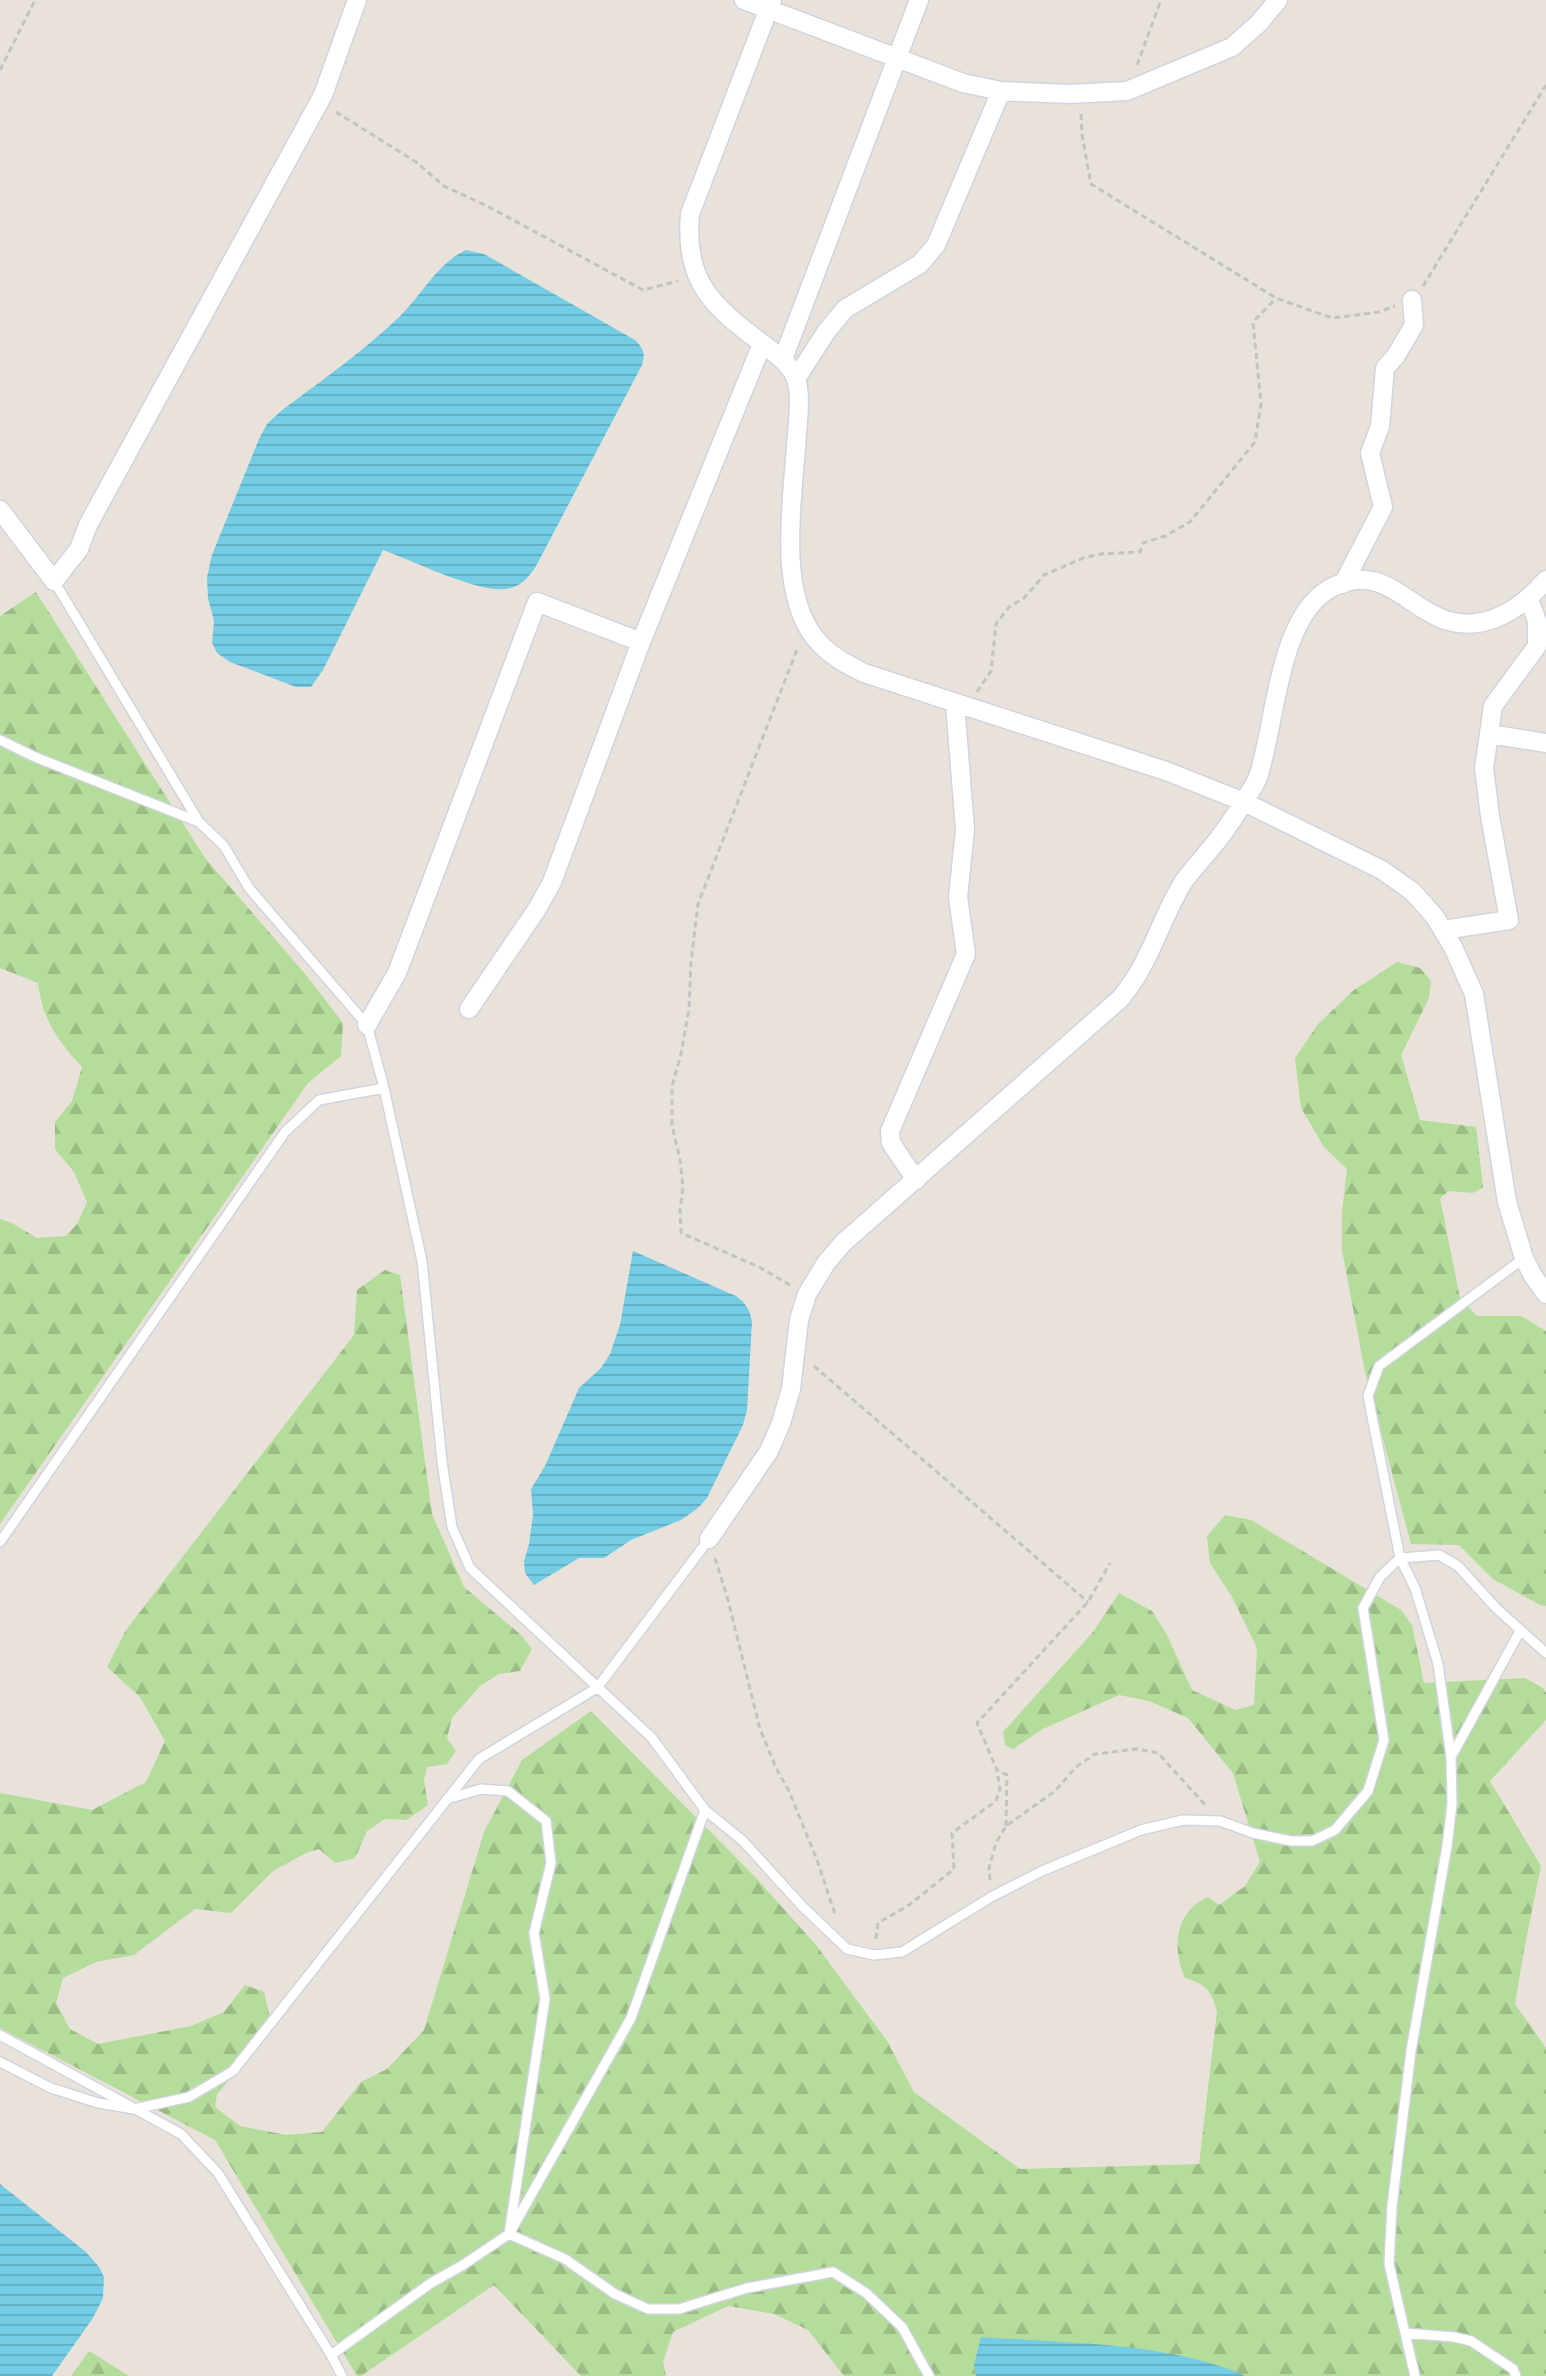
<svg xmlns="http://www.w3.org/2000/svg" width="1546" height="2376" viewBox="0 0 1546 2376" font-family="'Public Sans',sans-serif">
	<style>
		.forest { fill: url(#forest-firs) }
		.water { fill: url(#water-rules) }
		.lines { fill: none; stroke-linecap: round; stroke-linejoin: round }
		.lane-casing { stroke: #d0d4e0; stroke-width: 12 }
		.street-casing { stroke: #d0d4e0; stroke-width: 21 }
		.path { stroke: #c3c3c3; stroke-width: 3; stroke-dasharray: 6 4; stroke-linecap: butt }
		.lane { stroke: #fff; stroke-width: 9 }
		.street { stroke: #fff; stroke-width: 18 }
	</style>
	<defs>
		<pattern id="forest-firs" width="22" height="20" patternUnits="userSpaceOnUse" patternTransform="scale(2)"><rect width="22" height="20" fill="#b4dc9a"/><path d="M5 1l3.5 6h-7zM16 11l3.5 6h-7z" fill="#9bbd85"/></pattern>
		<pattern id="water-rules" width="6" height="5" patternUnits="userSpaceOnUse" patternTransform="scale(2)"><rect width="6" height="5" fill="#74cde5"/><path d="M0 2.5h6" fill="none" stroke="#64b0c4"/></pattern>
	</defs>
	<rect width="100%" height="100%" fill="#e9e2da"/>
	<path class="forest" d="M 36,592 L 205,858 L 306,975 L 343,1023 L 341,1056 L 308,1083 L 0,1524 L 0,1219 L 12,1223 L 37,1238 L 66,1236 L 77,1224 L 87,1202 L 74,1172 L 55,1149 L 55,1122 L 72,1101 L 82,1067 C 58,1041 42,1019 38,983 L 0,968 L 0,616 Z
		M 1397,962 L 1420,968 L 1431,981 L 1429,998 L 1401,1055 L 1420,1120 L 1476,1127 L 1483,1187 L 1473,1193 L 1449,1191 L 1440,1198 L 1460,1298 L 1477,1316 L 1521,1316 L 1546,1331 L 1546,1606 L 1540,1605 L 1493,1579 L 1459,1545 L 1411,1544 L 1365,1372 L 1342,1250 L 1342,1212 L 1347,1169 L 1324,1147 L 1301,1108 L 1295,1058 L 1318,1024 L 1354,990 Z
		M 385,1270 L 400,1275 L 432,1514 L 464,1587 L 521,1635 L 532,1649 L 520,1671 L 499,1674 L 480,1686 L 452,1718 L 447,1738 L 456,1751 L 447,1764 L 427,1767 L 424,1780 L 428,1805 L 406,1820 L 385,1819 L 367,1831 L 355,1858 L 335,1863 L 319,1849 L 306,1853 L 273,1871 L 231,1913 L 195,1909 L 134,1955 L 96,1962 L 63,1978 L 56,2003 L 70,2029 L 98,2044 L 191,2026 L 224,2012 L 245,1985 L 264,1992 L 273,2030 L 217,2094 L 215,2107 L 240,2126 L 286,2135 L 322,2132 L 361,2082 L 387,2069 L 424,2030 L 484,1832 L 522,1760 L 591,1711 L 755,1877 L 816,1945 L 887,2041 L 914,2092 L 1020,2169 L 1199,2164 L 1217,2012 C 1211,1990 1207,1985 1185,1978 C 1171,1948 1176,1910 1208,1897 L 1219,1905 L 1245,1886 L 1260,1862 L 1233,1773 L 1188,1718 L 1149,1701 L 1119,1695 L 1043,1729 L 1013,1749 L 1005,1745 L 1003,1732 L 1093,1632 L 1119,1593 L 1152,1611 L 1167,1635 L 1192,1690 L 1235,1710 L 1254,1705 L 1257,1648 L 1232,1597 L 1210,1563 L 1207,1536 L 1225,1515 L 1251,1520 L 1401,1610 L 1412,1625 L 1424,1683 L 1525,1678 L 1543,1688 L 1546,1693 L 1546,1720 L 1490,1781 L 1541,1866 L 1524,1950 L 1515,2004 L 1546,2048 L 1546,2376 L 844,2376 L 808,2330 L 774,2314 L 728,2306 L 673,2332 L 663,2362 L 666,2376 L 581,2376 L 494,2285 L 361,2376 L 357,2376 L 215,2140 L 0,2028 L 0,1793 L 92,1810 L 146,1782 L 165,1741 L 140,1697 L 107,1667 L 126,1630 L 354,1335 L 357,1290 Z
		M 89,2351 L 129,2376 L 71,2376 Z"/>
	<path class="water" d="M 466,250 L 484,254 L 635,340 C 643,348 646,354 642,365 L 535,568 C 527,579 519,588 505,589 C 478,593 411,560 383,550 L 323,670 L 311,687 L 296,687 L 230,662 L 217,653 L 212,643 L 214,621 L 208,598 L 207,577 L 212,555 L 259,439 L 267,424 L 281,411 C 321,381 361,353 397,319 C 421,297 436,264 466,250 Z
		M 633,1251 L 736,1296 C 746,1303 750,1310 752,1322 L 747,1410 L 743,1425 L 707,1498 L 698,1508 L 681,1520 L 631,1540 L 604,1558 L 579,1558 L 534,1585 L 525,1573 L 524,1561 L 529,1544 L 533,1515 L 531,1489 L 545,1466 L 579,1388 L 601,1368 L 610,1354 L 620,1325 Z
		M 0,2184 L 86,2252 L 99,2267 L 104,2277 L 103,2298 L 93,2318 L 52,2376 L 0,2376 Z
		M 981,2337 C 1062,2343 1172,2342 1245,2376 L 976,2376 L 974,2365 Z"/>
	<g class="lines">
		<defs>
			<path id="lane" d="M 54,581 L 199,822 L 224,846 L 249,888 L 367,1025 L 384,1088 L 422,1261 L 442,1462 L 452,1527 L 470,1568 L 652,1738 L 705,1810 L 743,1841 L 802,1906 L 847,1949 L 874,1955 L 902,1952 L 991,1897 L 1042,1871 L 1141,1830 L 1183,1820 L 1220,1821 L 1253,1833 L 1291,1841 L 1312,1841 L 1335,1830 L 1368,1791 L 1384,1740 L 1363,1608 L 1380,1577 L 1400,1558 L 1439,1555 L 1458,1566 L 1496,1608 L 1546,1653
				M 0,740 L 35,757 L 199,822
				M 0,1542 L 285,1132 L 319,1100 L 384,1088
				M 1451,1757 L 1520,1631
				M 447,1799 L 481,1789 L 508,1791 L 546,1821 L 551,1863 L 534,1933 L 545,1999 L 509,2234 L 565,2259 L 615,2294 L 648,2309 L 679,2309 L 747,2288 L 833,2272 L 866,2293 L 902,2327 L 929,2376
				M 0,2035 L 181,2134 L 218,2173 L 331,2355 L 342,2376
				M 0,2062 L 51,2088 L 98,2103 L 134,2109 L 189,2097 L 233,2071 L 479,1759 L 597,1688 L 709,1539
				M 1405,2333 L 1454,2337 L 1471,2341 L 1513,2369 L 1516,2376
				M 331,2355 L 431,2283 L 463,2265 L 509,2234 L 631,2018 L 705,1810
				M 1415,2376 L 1389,2264 L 1392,2206 L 1411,2051 L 1447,1846 L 1452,1804 L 1451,1757 L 1438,1664 L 1415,1588 L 1400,1558 L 1368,1396 L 1379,1366 L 1524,1258"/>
			<path id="street" d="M 744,0 L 963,83 L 1001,91 L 1069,94 L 1127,91 L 1232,47 L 1259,23 L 1278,0
				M 772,0 L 690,214 C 684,282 712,306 763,344 C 775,354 790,363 796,379 C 802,397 797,427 796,447 C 792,502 778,592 815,638 C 827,654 846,664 864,673 L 1166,771 L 1244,802 L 1382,870 L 1413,892 L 1435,917 L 1453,947 L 1474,994 L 1507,1202 L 1524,1258 L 1533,1276 L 1546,1294
				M 783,359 L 919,0
				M 796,379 L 826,332 L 845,309 L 920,264 L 936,245 L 1001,91
				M 0,510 L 54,581 L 79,549 L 88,525 L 323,95 L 357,0
				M 1343,584 L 1383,507 L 1370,453 L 1380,426 L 1385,368 L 1395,357 L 1414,325 L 1412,300
				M 1490,734 L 1546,743
				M 1443,930 L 1509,920 L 1490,816 L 1484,768 L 1493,706 L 1537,646 L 1537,621 L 1529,599
				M 469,1009 L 537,909 L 552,882 L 641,642 L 762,344
				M 367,1025 L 397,973 L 537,602 L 641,642
				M 916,1180 L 891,1143 L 890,1131 L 966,954 L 958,897 L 965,830 L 955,703
				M 709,1539 L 769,1451 L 781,1423 L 791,1389 L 799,1320 L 807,1294 L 826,1263 L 843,1243 L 1121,998 C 1128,988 1136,979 1141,968 C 1157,940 1166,909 1184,881 C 1191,871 1200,862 1207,853 C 1222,836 1234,818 1246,798 C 1250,792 1255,785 1258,777 C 1276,724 1277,620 1329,589 C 1380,560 1405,606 1445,620 C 1485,633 1521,609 1546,580"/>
		</defs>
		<use href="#lane" class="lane-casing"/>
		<use href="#street" class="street-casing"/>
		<path class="path" d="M 1137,65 L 1161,0
			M 0,70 L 35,0
			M 336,112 L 416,162 L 444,186 L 489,207 L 643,290 L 678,281
			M 1081,114 L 1082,135 L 1091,184 L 1276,298 L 1332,318 L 1379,312 L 1395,306
			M 1423,286 L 1546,85
			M 977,692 L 991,671 L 996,624 L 1009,607 L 1024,598 L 1044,575 L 1083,558 L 1101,554 L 1140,552 L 1143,543 L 1165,536 L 1190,522 L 1255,442 L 1261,403 L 1253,322 L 1276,298
			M 790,1285 L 759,1267 L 681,1233 L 680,1209 L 683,1188 L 680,1160 L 672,1125 L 672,1086 L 681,1054 L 689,1009 L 691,962 L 698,904 L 798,647
			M 814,1366 L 1088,1602
			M 715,1558 L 728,1600 L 760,1729 L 777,1770 L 789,1791 L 817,1860 L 836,1917
			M 1006,1826 L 1007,1775 L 997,1770 L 977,1723 L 1088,1602 L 1110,1563
			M 990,1880 L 989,1868 L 996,1843 L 1006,1826 L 1055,1791 L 1076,1767 L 1095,1754 L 1137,1749 L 1158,1753 L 1207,1807
			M 876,1939 L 878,1923 L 909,1905 L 954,1869 L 952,1833 L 996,1801 L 1000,1789 L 997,1770"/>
		<use href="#lane" class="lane"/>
		<use href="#street" class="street"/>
	</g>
</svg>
